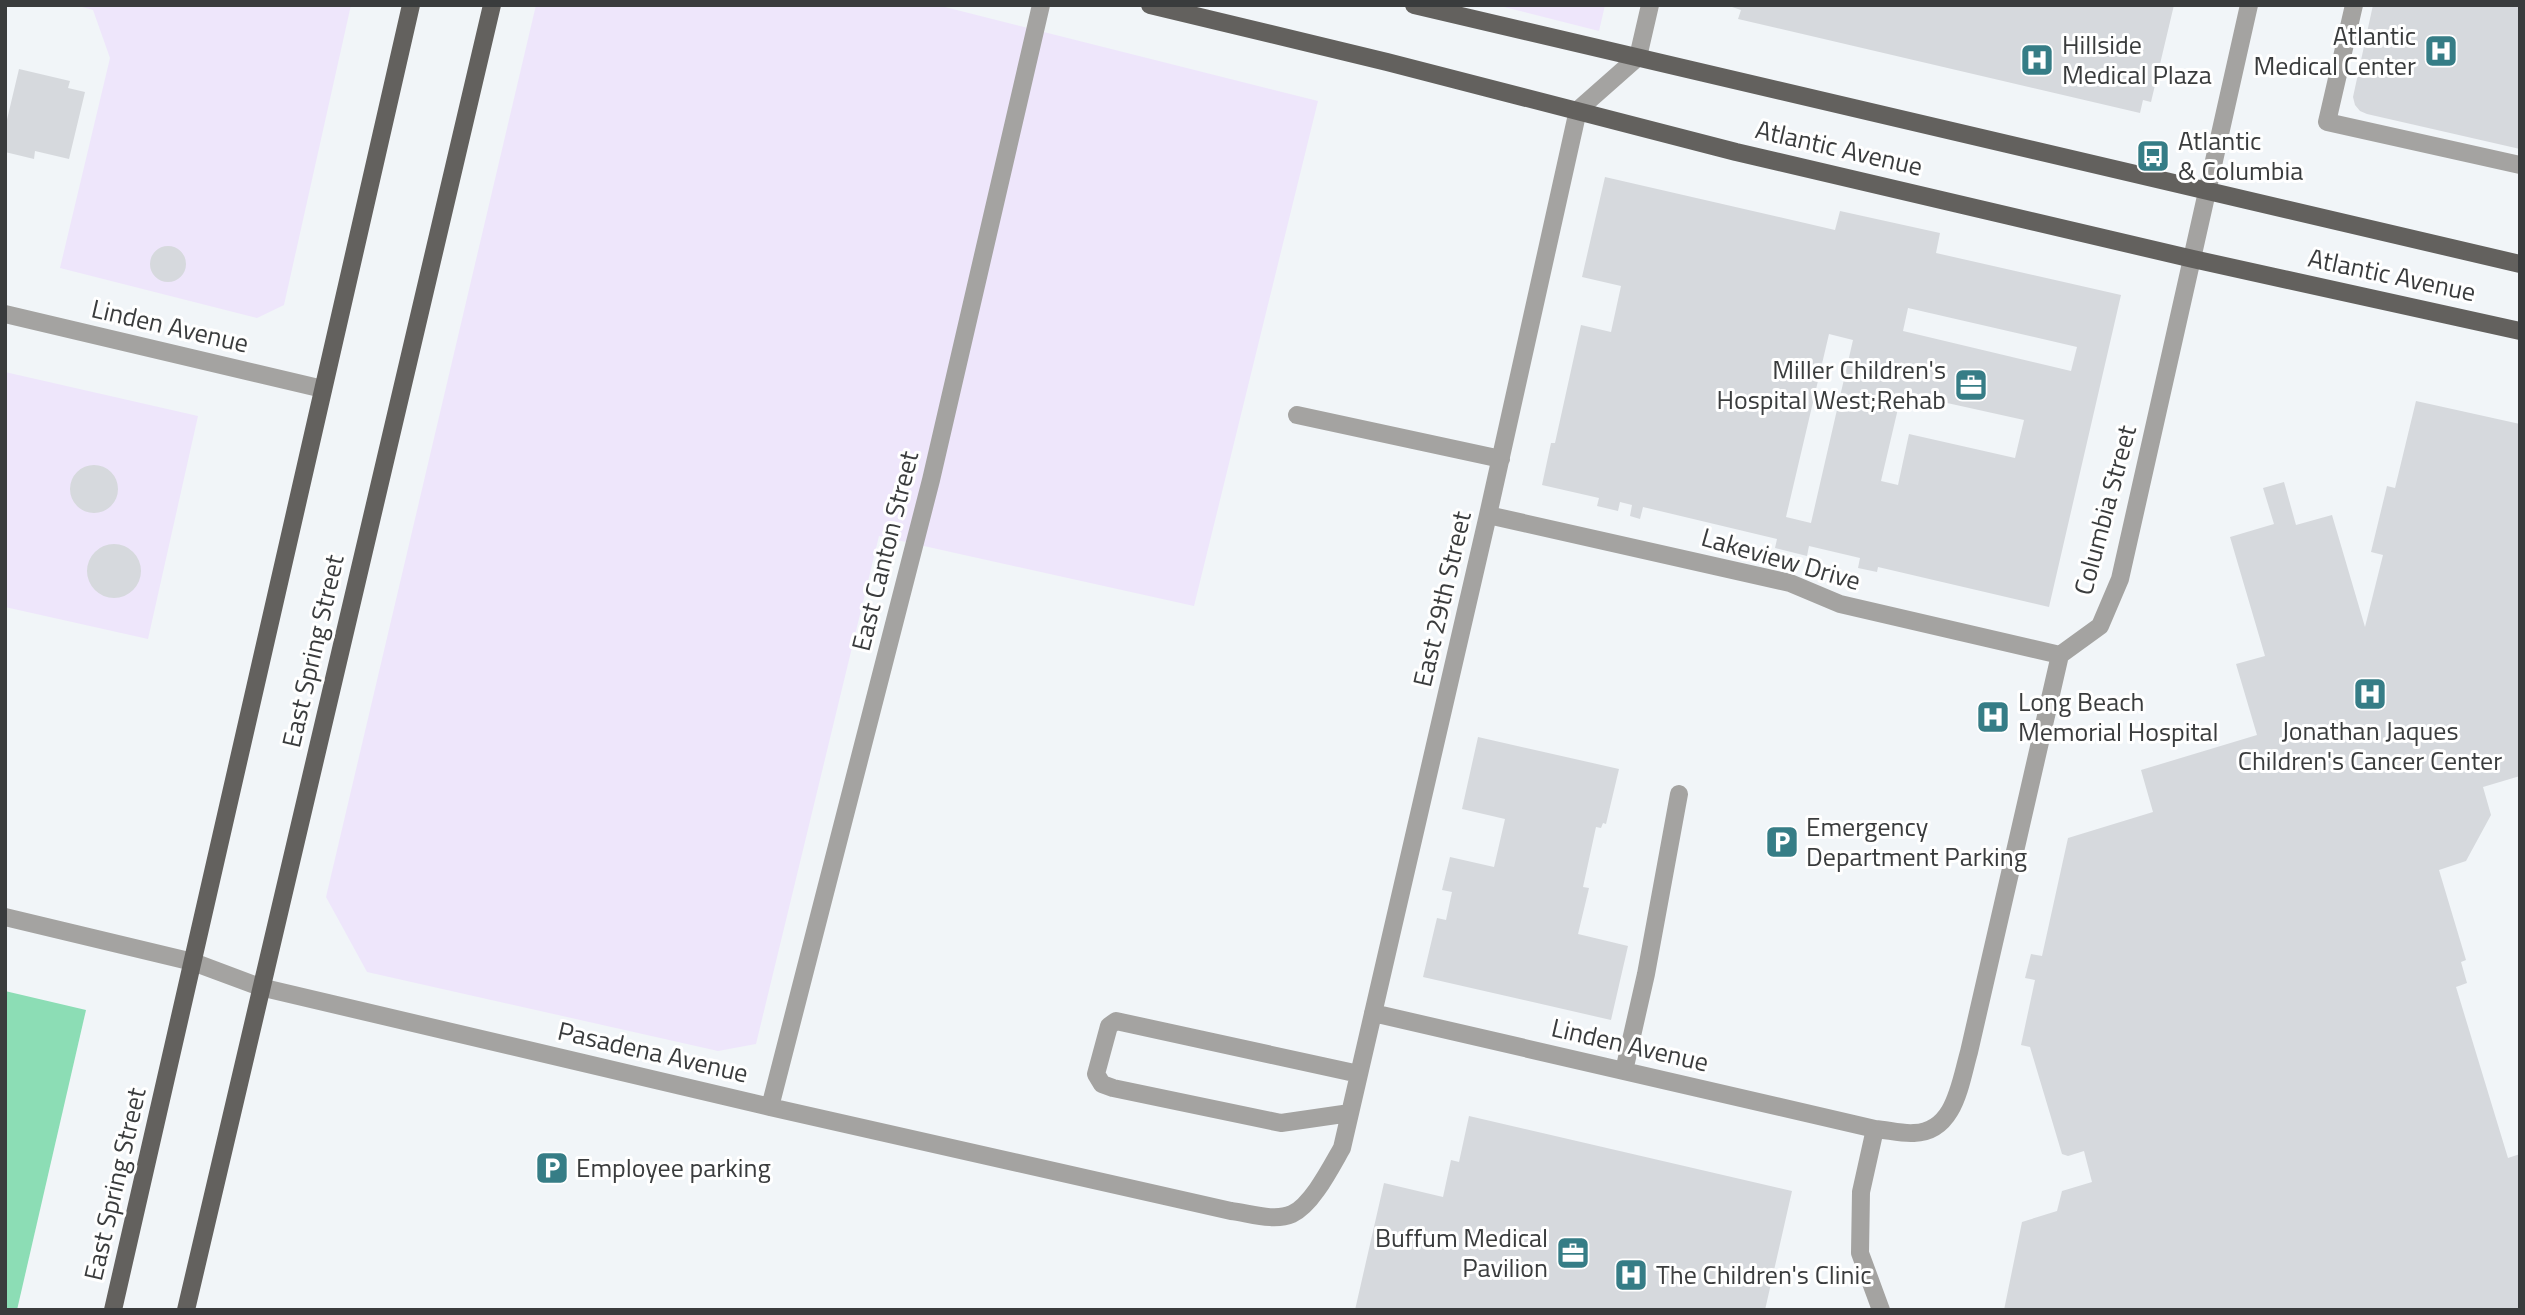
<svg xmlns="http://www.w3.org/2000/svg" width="2525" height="1315" viewBox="0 0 2525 1315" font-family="'Titillium Web',sans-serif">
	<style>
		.industrial { fill: #eee6fb }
		.green { fill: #8cddb5 }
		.building { fill: #d6d9dd; fill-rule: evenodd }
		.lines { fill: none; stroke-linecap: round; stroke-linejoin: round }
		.minor { stroke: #a4a3a1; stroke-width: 18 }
		.major { stroke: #63615e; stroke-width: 18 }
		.labels { text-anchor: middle; stroke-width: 6; stroke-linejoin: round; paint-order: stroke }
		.poi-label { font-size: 26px; fill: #3a3c3d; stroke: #fff; text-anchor: start }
		.street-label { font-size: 26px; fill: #3a3c3d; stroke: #fff }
	</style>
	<rect width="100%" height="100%" fill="#f1f5f8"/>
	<path class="industrial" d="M 75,5 L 351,5 L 284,305 L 257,318 L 60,268 L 110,58 L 93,10 Z
		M 536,5 L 937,5 L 1318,101 L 1194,606 L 879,536 L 756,1044 L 718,1051 L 367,972 L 326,897 Z
		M 1496,5 L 1605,5 L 1599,31 Z
		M 5,372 L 198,416 L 148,639 L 5,607 Z"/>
	<path class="green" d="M 5,991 L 86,1010 L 17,1310 L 5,1310 Z"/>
	<path class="building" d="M 1726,5 L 2174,5 L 2151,102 L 2143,100 L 2140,113 L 1738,19 L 1741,10 Z
		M 2373,5 L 2520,5 L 2520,149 L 2367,114 L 2360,111 L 2355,105 L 2353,97 Z
		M 19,69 L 70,81 L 68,88 L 85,92 L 69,159 L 35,151 L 34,159 L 5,152 L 5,128 Z
		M 1605,177 L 1835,230 L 1840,211 L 1940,233 L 1936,253 L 2121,295 L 2049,607 L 1878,567 L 1877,572 L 1858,568 L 1860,558 L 1809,546 L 1807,556 L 1775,548 L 1777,539 L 1643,507 L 1640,519 L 1630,516 L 1632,505 L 1620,502 L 1618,511 L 1597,506 L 1599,498 L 1542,485 L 1551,443 L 1555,443 L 1581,325 L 1611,332 L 1621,286 L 1582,277 ZM 1908,308 L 2077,347 L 2071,371 L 1903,331 ZM 1829,334 L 1853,340 L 1811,523 L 1786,517 ZM 1929,399 L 2024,420 L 2015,458 L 1909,434 L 1898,485 L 1881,481 L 1900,400 L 1927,406 Z
		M150 264a18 18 0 1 1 36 0a18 18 0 1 1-36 0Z
		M 2416,401 L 2520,424 L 2520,776 L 2483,787 L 2491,815 L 2466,861 L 2439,870 L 2466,960 L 2461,962 L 2467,983 L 2456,987 L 2508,1158 L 2520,1154 L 2520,1310 L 2004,1310 L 2022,1222 L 2057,1211 L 2062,1191 L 2092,1182 L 2084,1151 L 2068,1156 L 2062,1154 L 2030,1047 L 2021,1045 L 2035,980 L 2025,978 L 2031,954 L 2042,956 L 2068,838 L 2153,812 L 2141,770 L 2257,735 L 2236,664 L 2265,656 L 2230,537 L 2274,524 L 2263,488 L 2284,482 L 2296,525 L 2332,515 L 2365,627 L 2383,555 L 2371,552 L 2387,486 L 2395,488 Z
		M70 489a24 24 0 1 1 48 0a24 24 0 1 1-48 0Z
		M87 571a27 27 0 1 1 54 0a27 27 0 1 1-54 0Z
		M 1478,737 L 1619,769 L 1606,824 L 1603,823 L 1601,828 L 1596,827 L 1583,887 L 1589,888 L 1578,934 L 1628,946 L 1611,1020 L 1423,977 L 1437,918 L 1446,920 L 1452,892 L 1442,890 L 1450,857 L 1494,867 L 1505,819 L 1462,809 Z
		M 1469,1116 L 1792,1191 L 1765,1310 L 1355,1310 L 1384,1183 L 1443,1197 L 1451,1160 L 1459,1162 Z"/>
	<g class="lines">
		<path class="minor" d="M 2354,5 L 2327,122 L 2520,165
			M 5,314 L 323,389
			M 1297,415 L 1501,459
			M 1488,515 L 1790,583 L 1840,604 L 2060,655
			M 5,917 L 193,962 L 260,987 L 770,1107 L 1231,1211 C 1249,1213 1274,1222 1292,1214 C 1312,1205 1331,1167 1342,1148 L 1488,515 L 1578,110 L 1638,57 L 1650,5
			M 1373,1013 L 1875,1129
			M 1624,1071 L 1646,974 L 1679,794
			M 770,1107 L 931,480 L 1041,5
			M 1350,1113 L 1281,1123 L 1113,1088 L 1102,1084 L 1096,1074 L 1109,1026 L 1116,1021 L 1359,1074
			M 1881,1310 L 1860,1253 L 1861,1192 L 1875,1129 C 1888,1130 1902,1134 1914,1133 C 1955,1132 1960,1083 1969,1052 L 2060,655 L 2100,626 L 2120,579 L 2249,5"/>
		<path class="major" d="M 1150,5 L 1387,62 L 1736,152 L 2193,259 L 2520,331
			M 1414,5 L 2520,264
			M 113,1310 L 411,5
			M 186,1310 L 492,5"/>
	</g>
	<defs>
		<symbol id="hospital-square" viewBox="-11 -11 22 22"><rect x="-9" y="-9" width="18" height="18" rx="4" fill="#367d86" stroke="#fff"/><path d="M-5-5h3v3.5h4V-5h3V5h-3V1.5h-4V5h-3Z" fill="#fff"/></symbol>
		<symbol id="bus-square" viewBox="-11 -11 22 22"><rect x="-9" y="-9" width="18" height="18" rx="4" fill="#367d86" stroke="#fff"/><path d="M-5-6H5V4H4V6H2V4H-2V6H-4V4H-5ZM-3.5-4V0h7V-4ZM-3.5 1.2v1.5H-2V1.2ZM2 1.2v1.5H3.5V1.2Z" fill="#fff"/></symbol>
		<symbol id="office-square" viewBox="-11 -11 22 22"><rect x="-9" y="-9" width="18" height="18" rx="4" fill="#367d86" stroke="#fff"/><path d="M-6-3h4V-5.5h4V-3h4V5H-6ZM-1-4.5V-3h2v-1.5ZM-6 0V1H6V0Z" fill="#fff"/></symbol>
		<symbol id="parking-square" viewBox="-11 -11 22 22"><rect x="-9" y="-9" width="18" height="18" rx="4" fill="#367d86" stroke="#fff"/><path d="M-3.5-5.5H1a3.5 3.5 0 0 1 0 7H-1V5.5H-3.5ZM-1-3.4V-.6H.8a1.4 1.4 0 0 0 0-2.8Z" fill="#fff"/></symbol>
	</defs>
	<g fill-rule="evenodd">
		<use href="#hospital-square" x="2422" y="32" width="38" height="38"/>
		<use href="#hospital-square" x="2018" y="41" width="38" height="38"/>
		<use href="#bus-square" x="2134" y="137" width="38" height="38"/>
		<use href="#office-square" x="1952" y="366" width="38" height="38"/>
		<use href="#hospital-square" x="2351" y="675" width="38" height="38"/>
		<use href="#hospital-square" x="1974" y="698" width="38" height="38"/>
		<use href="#parking-square" x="1763" y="823" width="38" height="38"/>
		<use href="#parking-square" x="533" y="1149" width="38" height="38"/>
		<use href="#office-square" x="1554" y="1234" width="38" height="38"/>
		<use href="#hospital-square" x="1612" y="1256" width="38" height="38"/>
	</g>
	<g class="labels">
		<g class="poi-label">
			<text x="2416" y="45" text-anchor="end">Atlantic<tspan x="2416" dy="30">Medical Center</tspan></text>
			<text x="2062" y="54">Hillside<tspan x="2062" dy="30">Medical Plaza</tspan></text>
			<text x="2178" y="150">Atlantic<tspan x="2178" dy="30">&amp; Columbia</tspan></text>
			<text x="1946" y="379" text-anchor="end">Miller Children's<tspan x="1946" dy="30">Hospital West;Rehab</tspan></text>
			<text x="2018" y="711">Long Beach<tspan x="2018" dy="30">Memorial Hospital</tspan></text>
			<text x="2370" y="740" text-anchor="middle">Jonathan Jaques<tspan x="2370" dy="30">Children's Cancer Center</tspan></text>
			<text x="1806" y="836">Emergency<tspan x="1806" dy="30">Department Parking</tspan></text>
			<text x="576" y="1177">Employee parking</text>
			<text x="1548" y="1247" text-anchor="end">Buffum Medical<tspan x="1548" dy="30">Pavilion</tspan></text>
			<text x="1656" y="1284">The Children's Clinic</text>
		</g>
		<g class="street-label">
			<text transform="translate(1839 148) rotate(13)" y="9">Atlantic Avenue</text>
			<text transform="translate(2392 275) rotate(12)" y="9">Atlantic Avenue</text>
			<text transform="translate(170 326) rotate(13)" y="9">Linden Avenue</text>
			<text transform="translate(2105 510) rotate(-75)" y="9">Columbia Street</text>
			<text transform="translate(885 551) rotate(-76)" y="9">East Canton Street</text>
			<text transform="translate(1781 559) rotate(16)" y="9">Lakeview Drive</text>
			<text transform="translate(1442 599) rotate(-77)" y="9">East 29th Street</text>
			<text transform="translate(313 651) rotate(-77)" y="9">East Spring Street</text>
			<text transform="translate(1630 1045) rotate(13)" y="9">Linden Avenue</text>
			<text transform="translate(653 1052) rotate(13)" y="9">Pasadena Avenue</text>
			<text transform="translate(115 1184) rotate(-77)" y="9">East Spring Street</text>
		</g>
	</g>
	<rect width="2525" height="1315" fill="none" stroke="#3a3c3d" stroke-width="14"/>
</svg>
